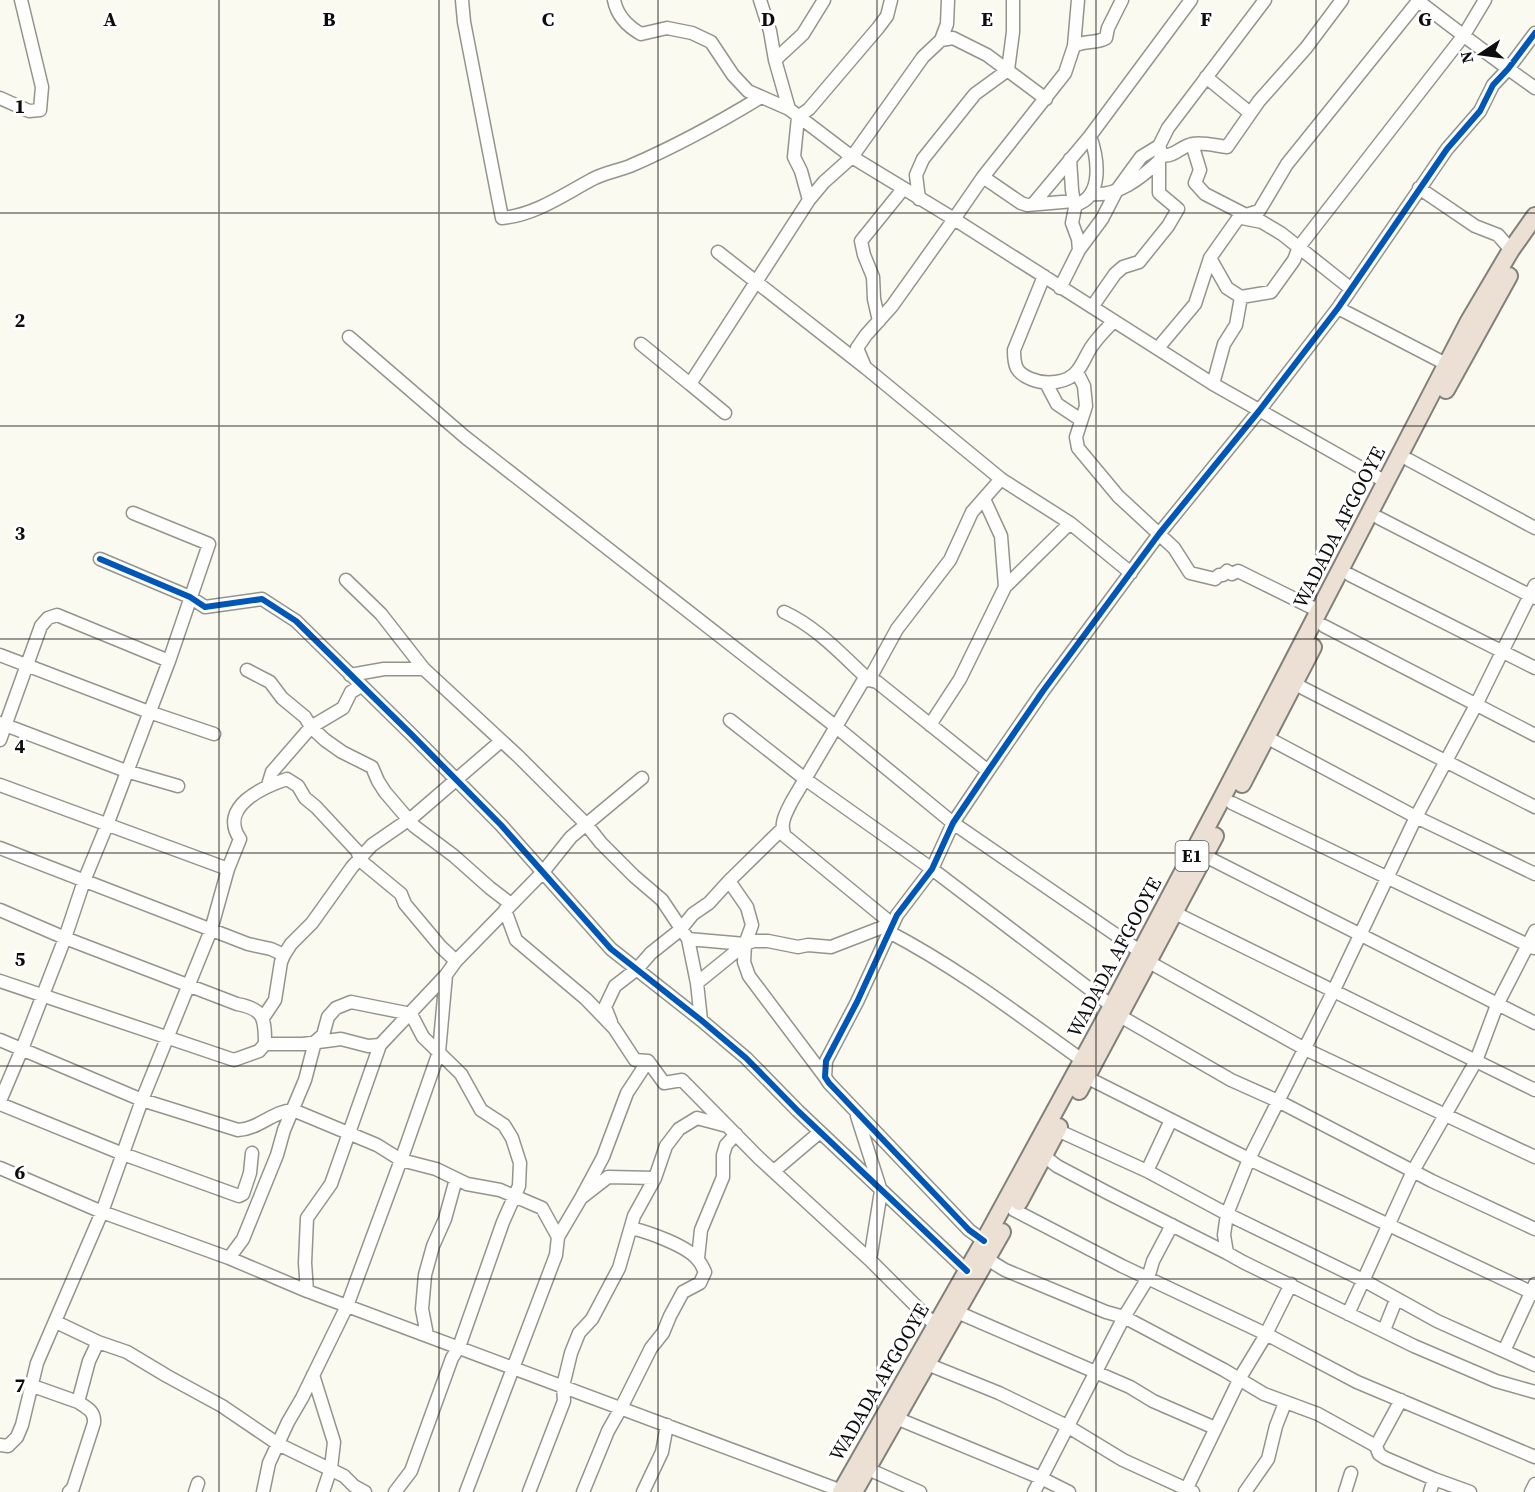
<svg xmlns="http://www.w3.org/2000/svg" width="1535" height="1492" viewBox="0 0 1535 1492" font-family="'Source Serif 4',serif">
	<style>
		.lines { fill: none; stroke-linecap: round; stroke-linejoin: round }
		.minor-casing { stroke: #94948f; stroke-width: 15 }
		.highway-casing { stroke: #81817c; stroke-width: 20 }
		.minor { stroke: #fefefd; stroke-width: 12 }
		.highway { stroke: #ebe0d3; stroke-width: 16 }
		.cycleway-casing { stroke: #fff; stroke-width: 10 }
		.cycleway { stroke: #0057b8; stroke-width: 6 }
		.grid { fill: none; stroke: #0d0d0d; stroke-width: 1.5; stroke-opacity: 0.55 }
		.labels { text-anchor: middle; stroke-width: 6; stroke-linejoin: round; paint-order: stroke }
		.shield { fill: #fff; stroke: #565656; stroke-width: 1.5 }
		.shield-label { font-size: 18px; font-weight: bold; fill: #0d0d0d }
		.street-label { font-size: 20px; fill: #0d0d0d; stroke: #fff }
		.grid-label { font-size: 20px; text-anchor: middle; font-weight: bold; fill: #0d0d0d; stroke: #fff; stroke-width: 6; stroke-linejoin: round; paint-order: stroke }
	</style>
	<rect width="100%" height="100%" fill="#fbfaf0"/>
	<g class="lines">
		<defs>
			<path id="minor" d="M 462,0 L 464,22 L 502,218 C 535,215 563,195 591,180 C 603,173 617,171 630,166 C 674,147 720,122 761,97
				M 614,0 C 617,16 627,26 641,34 L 667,28 L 692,33 L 711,42 L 733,75 L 748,91 L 789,109
				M 760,0 L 770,31 L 775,60
				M 824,0 L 803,34 L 775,60 L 789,109 L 852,157 L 954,219 L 892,306 L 866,335 L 857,348 L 865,367
				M 1078,0 L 1074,46 L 1065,73 L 983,177 L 954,219 L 1213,384 L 1386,482
				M 1417,0 C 1456,30 1495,60 1535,88
				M 941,40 L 953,38 L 987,55 L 1046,99
				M 1074,46 C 1085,40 1096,44 1106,38 L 1108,28 L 1122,0
				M 1206,77 L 1250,113
				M 0,98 L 29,111 L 40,110 L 42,87 L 21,0
				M 1192,144 L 1200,170 L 1195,183 L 1205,194 L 1246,215 L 1239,217 L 1210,258 L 1227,288 L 1241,297 L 1236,325 L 1224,344 L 1213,384
				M 1162,155 L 1159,146 L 1168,128 L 1265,0
				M 983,177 L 1021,203 L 1027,205 L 1074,201
				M 1419,188 L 1475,226 L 1498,235 L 1511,250
				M 1091,194 C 1117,197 1141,178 1159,161
				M 919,199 L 916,175 L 923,159 L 975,94 L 1008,70 L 1013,32 L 1013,0
				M 809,200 L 801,171 L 794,157 L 798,117 L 809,109 L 878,28 L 887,16 L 891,0
				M 1034,203 L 1090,136 L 1191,0
				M 1075,205 C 1104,197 1098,158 1090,136
				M 1246,215 L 1259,211 L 1287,164 L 1419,0
				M 1242,218 L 1262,222 L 1282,234 L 1350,288
				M 1079,250 L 1102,219 L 1117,190 L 1141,157 L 1159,146
				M 718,252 L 866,368 L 1001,479 L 1070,523 L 1131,573
				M 1044,276 L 1014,350 C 1014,366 1016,373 1031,379 C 1045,385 1068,384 1078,370 C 1084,362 1087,353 1092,346 C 1099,336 1106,329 1114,321
				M 1060,288 L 1079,250 L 1078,239 L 1072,223 L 1075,208 L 1072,190 L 1070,159
				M 1241,297 L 1271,292 L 1294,260 L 1299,247 L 1464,35 L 1485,0
				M 1092,307 L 1115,274 L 1123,267 L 1139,262 L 1168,226 L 1178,209 L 1159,193 L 1159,161 L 1162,155 C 1174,158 1182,145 1193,144 C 1204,142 1217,146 1227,147 L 1259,101 L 1306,48 L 1342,0
				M 1338,308 L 1446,364
				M 879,321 L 874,299 L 873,277 L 864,255 L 861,241 L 903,189
				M 349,337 L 465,437 L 835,726 L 953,823 L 1141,952
				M 641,344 L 690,384 L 809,200 L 824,182 L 852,157 L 923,57 L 941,40 L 947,24 L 948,0
				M 1158,348 L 1195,304 L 1210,258
				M 1077,372 L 1084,386 L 1086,406 L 1076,437 L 1078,448 L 1118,496 L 1174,548 L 1190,573 L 1215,579 L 1219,575 L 1223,575 L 1227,571 L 1232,574 L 1238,571 L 1319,611
				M 1046,383 L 1057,404 L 1081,420
				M 690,384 L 725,413
				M 1409,460 L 1535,528
				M 984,499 L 1001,536 L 1005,587
				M 1379,518 L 1535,598
				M 100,559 L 190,597 L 205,607 L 262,599 L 296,621 L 411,734 L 501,825 L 611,949 L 701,1020 L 746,1058 L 798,1111 L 967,1271
				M 1350,575 L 1535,668
				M 346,580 L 381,614 L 424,669 L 519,757 L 586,824 L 601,843 L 634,876 L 662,900 L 688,939 L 697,983 L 701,1020
				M 1535,585 L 1476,705 L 1416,817 L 1333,992 L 1249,1159 L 1227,1214 L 1224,1235 L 1227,1253 L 1243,1262 L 1414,1346 L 1496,1381 L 1535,1392
				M 784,612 C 817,627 843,656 869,680 L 897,629 L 950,560 L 972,512 L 1001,479
				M 1324,626 L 1535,735
				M 0,655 L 149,712 L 214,734
				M 247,670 L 270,682 L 282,698 L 305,717 L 311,727 L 325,740 L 342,752 L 372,767 L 378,781 L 385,792 L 414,826 L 454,856 L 490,888 L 511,904
				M 350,675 L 384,669 L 424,669
				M 1295,684 L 1535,807
				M 730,720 L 805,779 L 932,869 L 1112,1006
				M 0,723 L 126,771 L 178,786
				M 930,725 L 960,679 L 1005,587 L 1070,523
				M 1266,737 L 1416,817 L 1535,874
				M 0,740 L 41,626 L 48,618 L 57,615 L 169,661
				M 988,771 L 877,682 L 869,680 L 863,681 L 792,801 C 786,813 779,824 785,836 L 886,919 L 889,932 C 958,968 1019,1015 1082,1060
				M 0,785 L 228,869
				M 268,785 L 272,772 L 311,727 L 343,708 L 351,692 L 361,686
				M 1232,803 L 1534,948
				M 782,829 L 729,881 L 747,907 L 752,925 L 745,944 L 744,962 L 749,976 L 825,1077
				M 0,848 L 248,944 L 271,949 L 284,955
				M 1205,856 L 1535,1023
				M 0,910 L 65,938 L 237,1004 C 264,1009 265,1018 265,1044
				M 505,910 L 516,940 L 586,999 L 614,1028 L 635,1060 L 648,1061 L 664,1083 L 682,1080 L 759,1158 L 870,1260 L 935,1325
				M 1175,913 L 1535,1090
				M 688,939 L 745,944
				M 1149,962 L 1305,1049 L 1535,1157
				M 0,981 L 234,1060 L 259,1051 L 265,1044 L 303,1044 L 341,1039 L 368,1046 L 380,1045 L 446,975
				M 697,983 L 745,944 L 754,941 L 768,941 L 798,947 L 808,945 L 831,947 L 888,925
				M 1120,1016 L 1231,1080 L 1278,1101 L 1432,1181 L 1535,1229
				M 263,1018 L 275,1000 L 281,962 L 284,955 L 291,944 L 312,923 L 352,867 L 372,845 L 414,816 L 501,741
				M 611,1022 L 605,1007 L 615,986 L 637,969 L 651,953 L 680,930 L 693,914 L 709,903 L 729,881
				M 0,1040 L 142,1100 L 238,1130 C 259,1129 273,1111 293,1110 L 377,1145 L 401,1160 L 436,1169 L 467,1184 L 500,1190 L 542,1208 L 558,1237 L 556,1255 L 466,1492
				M 1086,1077 L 1249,1159 L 1535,1294
				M 0,1101 L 22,1049 L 65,938 L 84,881 L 107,825 L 169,661 L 209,544 L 133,513
				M 0,1104 L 123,1154 L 239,1196 L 243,1194 L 250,1173 L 252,1153
				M 857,1116 L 881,1191 L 870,1260
				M 1057,1130 L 1147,1171 L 1227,1214 L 1363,1280 L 1437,1321 L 1535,1365
				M 1044,1156 L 1057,1166 L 1108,1193 L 1227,1253
				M 0,1168 L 102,1212 L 229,1258 L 307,1291 L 842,1491
				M 774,1171 L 820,1132
				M 1147,1171 L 1171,1120
				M 581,1198 L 603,1157 L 627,1093 L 648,1061
				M 1014,1210 L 1122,1266 L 1266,1334 L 1357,1382 L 1535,1457
				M 558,1237 L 581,1198 L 608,1177 L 655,1178
				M 984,1241 L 969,1230 L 829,1083 L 825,1077 L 826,1061 L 857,1002 L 897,915 L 932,869 L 953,823 L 988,771 L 1043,691 L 1159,534 L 1259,411 L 1338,308 L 1447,149 L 1480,111 L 1493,85 L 1508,69 L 1535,33
				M 229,1258 L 243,1239 L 277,1155 L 284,1130 L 305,1080 L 315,1042 L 323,1035 L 328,1017 L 336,1008 L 351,1002 L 411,1014 L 423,1037 L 461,1074 L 481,1110 L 504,1125 L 512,1138 L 520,1163 L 519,1186 L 503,1222 L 459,1347 L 452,1358 L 411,1471 L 395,1492
				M 698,1258 L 701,1230 L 723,1177 L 723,1155 L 726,1145 L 736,1134
				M 987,1259 L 1005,1270 L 1106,1312 L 1124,1317 L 1224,1370 L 1264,1394 L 1318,1414 L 1376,1446 L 1401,1400
				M 307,1291 L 305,1263 L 307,1218 L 331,1184 L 380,1045
				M 957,1312 L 1130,1387 L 1153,1401 L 1215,1428
				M 1348,1314 L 1413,1171 L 1476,1061 L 1497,1005 L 1535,931
				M 56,1322 L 98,1342 L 89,1361 L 78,1402 C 87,1408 95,1411 94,1423 L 73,1488 L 69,1492
				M 1384,1330 L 1396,1300
				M 427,1335 L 422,1309 L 425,1275 L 433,1246 L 445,1219 L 456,1179
				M 98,1342 L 127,1352 L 167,1376 L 222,1406 L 278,1444 L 344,1476 L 354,1486 L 365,1492
				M 1504,1351 L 1535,1284
				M 927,1364 L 999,1393 L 1067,1426 L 1123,1460 L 1193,1492
				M 313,1375 L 334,1442 L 331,1468 L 323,1492
				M 30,1385 L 78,1402
				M 896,1418 L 1041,1478 L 1069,1492
				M 0,1445 L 8,1446 L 17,1437 L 22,1425 L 37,1363 L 102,1212 L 142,1100 L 211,930 L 228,869 L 240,839 C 218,807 263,787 287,779 L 298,786 L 305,798 L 316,807 L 357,851 L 361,861 L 401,894 L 405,904 L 441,947 L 456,961
				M 1376,1446 L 1379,1454 L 1385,1458 L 1434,1479 L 1430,1492
				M 868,1469 L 920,1492
				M 1434,1479 L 1470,1492
				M 195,1492 L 198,1483
				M 263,1492 L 269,1463 L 288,1422 L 302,1398 L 347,1306 L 405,1149 L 439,1052 L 446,975 L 456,961 L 543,872 L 571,837 L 642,778
				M 529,1492 L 564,1401 L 563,1386 L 571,1353 L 579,1333 L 592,1319 L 619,1268 L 634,1216 L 655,1178 L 666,1146 L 679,1129 L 697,1118 L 727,1126
				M 583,1492 L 608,1431 L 621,1408 L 651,1348 L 663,1333 L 670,1316 L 683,1292 L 700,1283 L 705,1272 C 703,1268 701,1263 698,1260 C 688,1246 648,1232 631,1228
				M 643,1492 L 662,1452 L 667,1425
				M 1034,1492 L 1124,1317 L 1148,1278 L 1153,1261 L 1172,1225
				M 1185,1492 L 1241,1376 L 1264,1338 L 1291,1284
				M 1245,1492 L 1268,1459 L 1276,1426 L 1285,1403
				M 1345,1492 L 1351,1473
				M 1531,1492 L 1535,1484"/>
			<path id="highway" d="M 1446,390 L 1509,276
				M 1242,784 L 1313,647
				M 1079,1091 L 1215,836
				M 1019,1202 L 1059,1127
				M 841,1492 L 984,1241 L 1112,1006 L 1222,798 L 1469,321 L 1511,250 L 1535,216
				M 854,1492 L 1002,1232"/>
		</defs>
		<use href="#minor" class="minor-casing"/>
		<use href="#highway" class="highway-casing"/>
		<use href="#minor" class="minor"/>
		<use href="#highway" class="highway"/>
		<defs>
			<path id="cycleway" d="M 100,559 L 190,597 L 205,607 L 262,599 L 296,621 L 411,734 L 501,825 L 611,949 L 701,1020 L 746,1058 L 798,1111 L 967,1271
				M 984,1241 L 969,1230 L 829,1083 L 825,1077 L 826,1061 L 857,1002 L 897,915 L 932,869 L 953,823 L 988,771 L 1043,691 L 1159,534 L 1259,411 L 1338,308 L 1447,149 L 1480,111 L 1493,85 L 1508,69 L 1535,33"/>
		</defs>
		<use href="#cycleway" class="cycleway-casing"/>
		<use href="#cycleway" class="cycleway"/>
	</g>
	<path class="grid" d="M 219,0 L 219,1492M 439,0 L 439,1492M 658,0 L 658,1492M 877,0 L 877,1492M 1096,0 L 1096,1492M 1316,0 L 1316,1492M 0,213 L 1535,213M 0,426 L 1535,426M 0,639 L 1535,639M 0,853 L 1535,853M 0,1066 L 1535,1066M 0,1279 L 1535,1279"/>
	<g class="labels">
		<rect class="shield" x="1175.5" y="841" width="33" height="30" rx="4.5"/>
		<g class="shield-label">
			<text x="1192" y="862">E1</text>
		</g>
		<g class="street-label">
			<text transform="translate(1339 527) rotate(-63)" y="7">WADADA AFGOOYE</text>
			<text transform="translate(1114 957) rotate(-62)" y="7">WADADA AFGOOYE</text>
			<text transform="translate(879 1382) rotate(-60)" y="7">WADADA AFGOOYE</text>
		</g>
	</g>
	<g class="grid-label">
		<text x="110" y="26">A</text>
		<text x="329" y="26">B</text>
		<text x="548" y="26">C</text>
		<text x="768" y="26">D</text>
		<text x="987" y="26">E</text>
		<text x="1206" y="26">F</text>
		<text x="1425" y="26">G</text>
		<text x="20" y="113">1</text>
		<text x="20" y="327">2</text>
		<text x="20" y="540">3</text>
		<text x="20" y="753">4</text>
		<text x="20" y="966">5</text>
		<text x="20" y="1179">6</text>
		<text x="20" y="1392">7</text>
	</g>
	<g transform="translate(1481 54) rotate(257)" stroke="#ffffff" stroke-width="4.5" paint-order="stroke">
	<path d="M0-4.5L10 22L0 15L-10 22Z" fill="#0d0d0d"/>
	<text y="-9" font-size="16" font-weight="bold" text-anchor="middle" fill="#0d0d0d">N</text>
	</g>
</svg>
